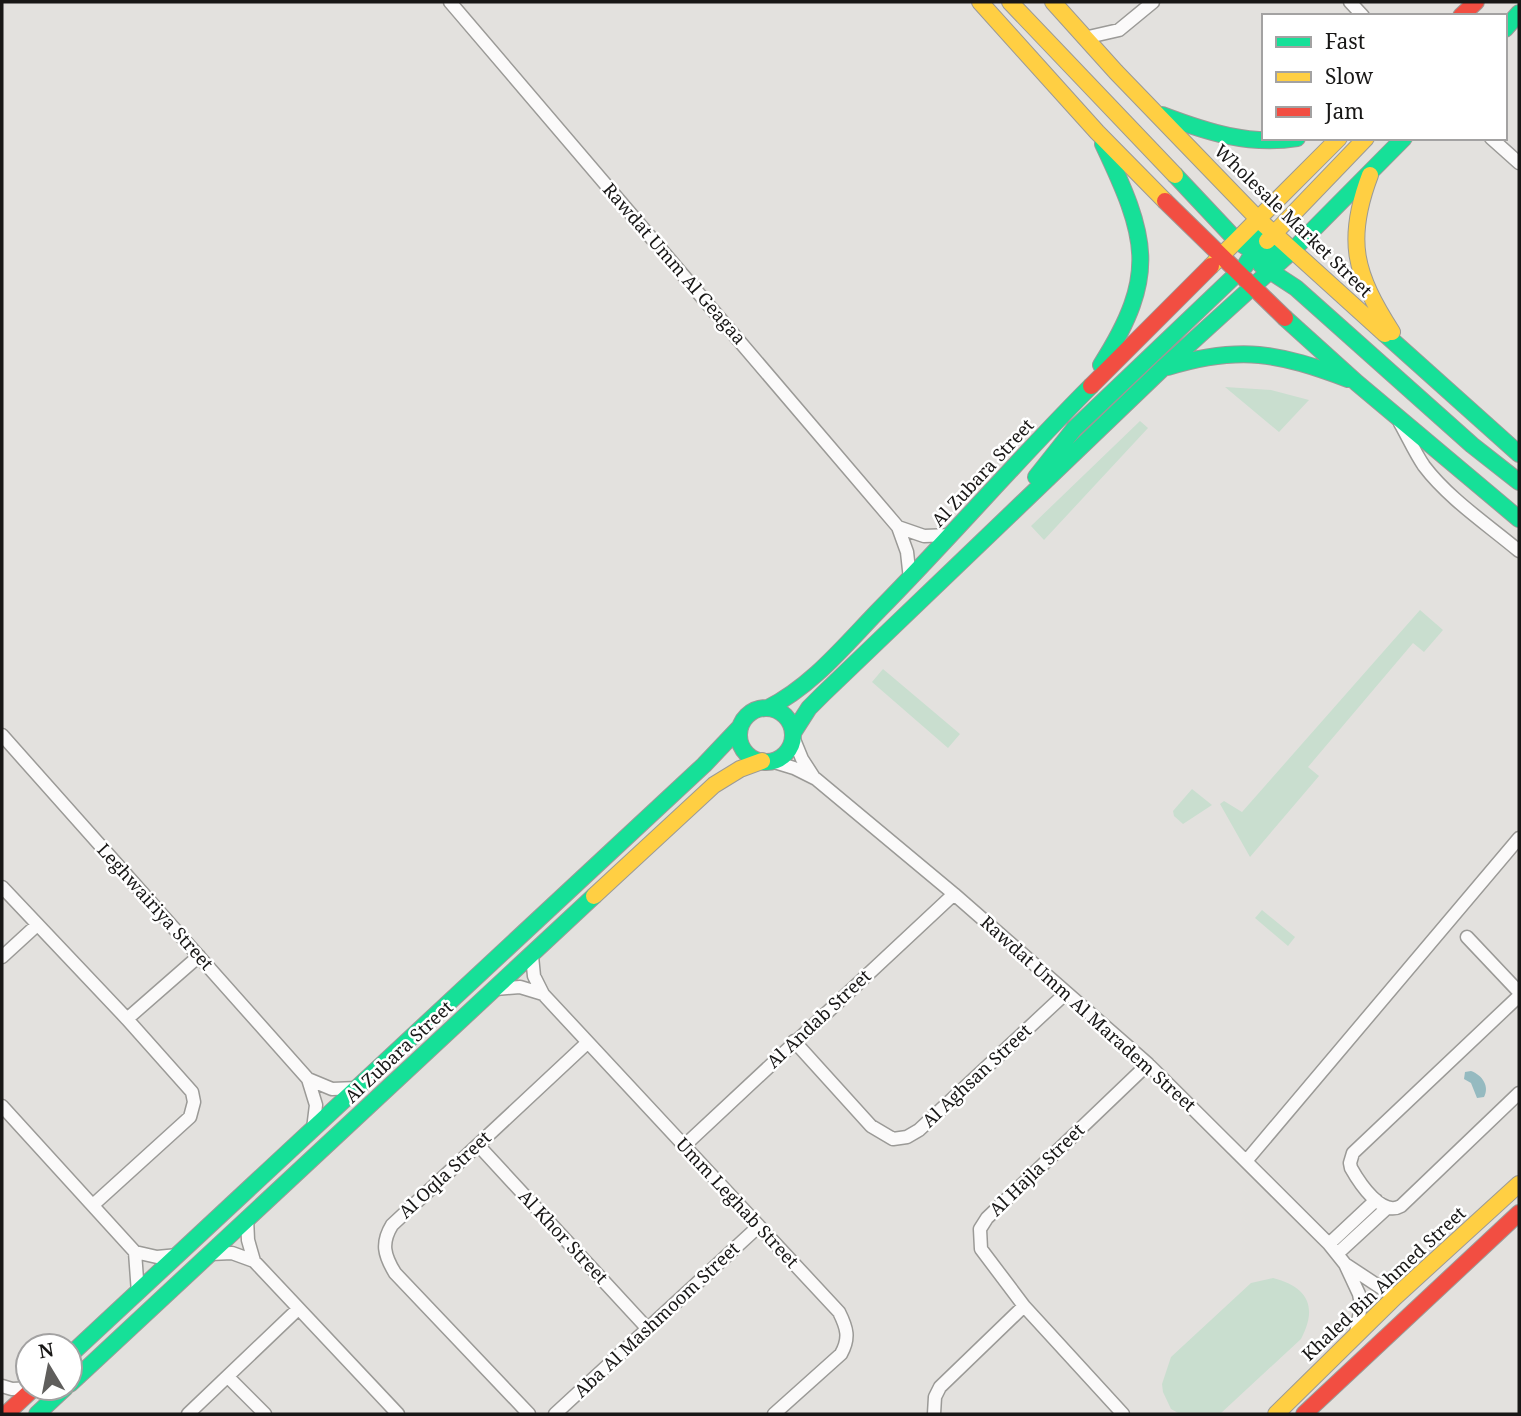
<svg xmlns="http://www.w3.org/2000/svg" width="1521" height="1416" viewBox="0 0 1521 1416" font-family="'Noto Serif',serif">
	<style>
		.green { fill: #c9decf }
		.water { fill: #95bac0 }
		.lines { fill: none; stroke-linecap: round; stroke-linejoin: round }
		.street-casing { stroke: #9b9a97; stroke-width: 15 }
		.fast-casing { stroke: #9b9a97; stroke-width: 18 }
		.slow-casing { stroke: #9b9a97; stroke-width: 18 }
		.jam-casing { stroke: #9b9a97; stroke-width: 18 }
		.street { stroke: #fbfafa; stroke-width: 12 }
		.fast { stroke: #16e098; stroke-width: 16 }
		.slow { stroke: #ffcf43; stroke-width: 16 }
		.jam { stroke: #f24e42; stroke-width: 16 }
		.labels { text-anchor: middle; stroke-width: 5; stroke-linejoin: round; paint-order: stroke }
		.street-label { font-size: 18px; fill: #181716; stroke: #fff }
	</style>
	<rect width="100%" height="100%" fill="#e3e1de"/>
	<path class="green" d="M 1225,387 L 1271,390 L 1309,400 L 1279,432 Z
		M 1140,421 L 1148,428 L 1044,540 L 1031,526 Z
		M 1420,610 L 1443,630 L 1424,652 L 1413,643 L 1308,767 L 1319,776 L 1250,857 L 1220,804 L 1224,801 L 1242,812 Z
		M 883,669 L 960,734 L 948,748 L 872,682 Z
		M 1192,789 L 1212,805 L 1183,824 L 1174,816 L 1173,811 Z
		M 1262,910 L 1295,937 L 1288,946 L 1255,918 Z
		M 1273,1278 C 1308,1287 1318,1307 1301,1339 L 1220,1414 L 1180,1414 L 1171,1409 L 1163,1392 L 1162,1384 L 1171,1357 L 1251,1283 Z"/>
	<path class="water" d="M 1471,1071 C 1482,1075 1490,1086 1484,1097 L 1477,1098 L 1471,1083 L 1464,1079 L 1465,1072 Z"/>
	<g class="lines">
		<defs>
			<path id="street" d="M 450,2 L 898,527 L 907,552 L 910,579
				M 1350,2 L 1363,16
				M 1084,38 L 1119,30 L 1153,2
				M 1491,138 L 1519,163
				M 1400,423 C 1408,437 1415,453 1424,466 C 1448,498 1488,525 1519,551
				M 898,527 L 924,536 L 951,535
				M 2,735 L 308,1079 L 316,1105 L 313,1129
				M 793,737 L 802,759 L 813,776
				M 771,761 L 794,768 L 816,779 L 954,894 L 1148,1064 L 1329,1244 L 1345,1264 L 1359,1294 L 1361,1305 L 1356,1334
				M 2,887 L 127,1019 L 192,1092 L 194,1102 L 190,1117 L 93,1205
				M 1467,937 L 1519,992
				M 532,956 L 534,976 L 543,994 L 839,1312 C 847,1328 850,1338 841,1354 L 774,1414
				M 2,957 L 37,925
				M 496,989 L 520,987 L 543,994
				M 1519,996 L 1353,1153 L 1350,1163 L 1351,1168 C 1360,1184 1382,1217 1401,1206 L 1519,1093
				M 127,1019 L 199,956
				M 794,1041 L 871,1126 L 893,1139 L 907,1137 L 919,1130 L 1066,993
				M 308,1079 L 332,1089 L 358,1088
				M 2,1106 L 135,1252 L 157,1257 L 178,1255
				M 478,1145 L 647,1328
				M 684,1146 L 954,894
				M 1247,1160 L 1519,838
				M 247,1218 L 248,1240 L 254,1261
				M 1329,1244 L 1376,1200
				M 135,1252 L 138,1293
				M 210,1254 L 232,1253 L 254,1261 L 398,1414
				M 1337,1254 L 1387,1208
				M 1345,1264 L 1395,1297
				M 228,1377 L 265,1414
				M 2,1386 L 12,1389 L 34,1388
				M 188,1414 L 297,1310
				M 529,1414 L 395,1273 C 384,1255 381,1243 392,1225 L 587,1043
				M 555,1414 L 759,1226
				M 934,1414 L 935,1397 L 940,1387 L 1024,1306
				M 1123,1414 L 1024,1306 L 981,1249 L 980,1229 L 987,1218 L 1148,1064"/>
			<path id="fast" d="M 1505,29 L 1519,13
				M 1162,115 C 1207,132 1249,146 1297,138
				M 1175,175 L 1237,241 L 1259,255 L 1292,251
				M 1261,265 L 1296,288 L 1472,445 L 1519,482
				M 1285,318 L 1357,383 L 1519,519
				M 1385,334 L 1519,454
				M 1101,365 C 1159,274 1147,237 1103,144
				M 1168,367 C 1240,345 1279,353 1348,379
				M 1036,477 L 1074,429 L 1245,266 L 1253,253 L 1259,220
				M 768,708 C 812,686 845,645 879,610 C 951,537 1018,459 1091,386
				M739 735a27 27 0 1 1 54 0a27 27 0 1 1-54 0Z
				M 793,733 L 809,708 L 823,694 L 1162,369 L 1292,251 L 1404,138
				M 70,1355 L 704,765 L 740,727
				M 70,1384 L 594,896
				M 37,1414 L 65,1388"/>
			<path id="slow" d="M 980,2 L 1097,132 L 1165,201
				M 1010,2 L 1175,175
				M 1053,2 L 1116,72 L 1259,220 L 1385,334
				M 1370,175 C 1345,241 1355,274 1392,332
				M 1267,241 L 1366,138
				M 1211,266 L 1339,138
				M 594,896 L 714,785 L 740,769 L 762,761
				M 1276,1414 L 1395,1297 L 1519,1184"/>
			<path id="jam" d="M 1461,16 L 1476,2
				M 1165,201 L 1285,318
				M 1091,386 L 1211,266
				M 6,1414 L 34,1388
				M 1304,1414 L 1519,1213"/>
		</defs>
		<use href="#street" class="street-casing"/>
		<use href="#fast" class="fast-casing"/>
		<use href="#slow" class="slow-casing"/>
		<use href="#jam" class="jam-casing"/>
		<use href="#street" class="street"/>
		<use href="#fast" class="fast"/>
		<use href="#slow" class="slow"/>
		<use href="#jam" class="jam"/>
	</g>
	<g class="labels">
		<g class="street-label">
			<text transform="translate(1293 221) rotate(44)" y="6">Wholesale Market Street</text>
			<text transform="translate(674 264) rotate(49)" y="6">Rawdat Umm Al Geagaa</text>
			<text transform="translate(983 473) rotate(-47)" y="6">Al Zubara Street</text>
			<text transform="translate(155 907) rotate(48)" y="6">Leghwairiya Street</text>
			<text transform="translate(1088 1014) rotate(42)" y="6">Rawdat Umm Al Maradem Street</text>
			<text transform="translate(819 1019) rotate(-43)" y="6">Al Andab Street</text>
			<text transform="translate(399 1052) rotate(-43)" y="6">Al Zubara Street</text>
			<text transform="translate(977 1076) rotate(-43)" y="6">Al Aghsan Street</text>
			<text transform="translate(1037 1170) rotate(-44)" y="6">Al Hajla Street</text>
			<text transform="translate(445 1175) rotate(-43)" y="6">Al Oqla Street</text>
			<text transform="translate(737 1203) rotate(47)" y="6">Umm Leghab Street</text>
			<text transform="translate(563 1237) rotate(47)" y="6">Al Khor Street</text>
			<text transform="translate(1384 1284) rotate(-43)" y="6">Khaled Bin Ahmed Street</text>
			<text transform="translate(657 1320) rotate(-43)" y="6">Aba Al Mashmoom Street</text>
		</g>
	</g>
	<rect width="1521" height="1416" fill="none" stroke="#181716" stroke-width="7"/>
	<rect x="1262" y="14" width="245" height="126" fill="#ffffff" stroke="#a3a2a2" stroke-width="2"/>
	<rect x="1276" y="37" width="35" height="10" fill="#16e098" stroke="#a3a2a2" stroke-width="2"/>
	<text x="1325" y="49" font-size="21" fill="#181716">Fast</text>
	<rect x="1276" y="72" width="35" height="10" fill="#ffcf43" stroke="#a3a2a2" stroke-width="2"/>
	<text x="1325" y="84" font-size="21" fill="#181716">Slow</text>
	<rect x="1276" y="107" width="35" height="10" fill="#f24e42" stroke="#a3a2a2" stroke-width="2"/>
	<text x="1325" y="119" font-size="21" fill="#181716">Jam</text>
	<g transform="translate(49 1367) rotate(350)"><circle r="33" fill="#ffffff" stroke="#a3a2a2" stroke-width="2"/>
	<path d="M0-5L12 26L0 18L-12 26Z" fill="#5f5e5c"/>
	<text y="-10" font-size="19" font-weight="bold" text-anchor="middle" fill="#181716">N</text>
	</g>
</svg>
